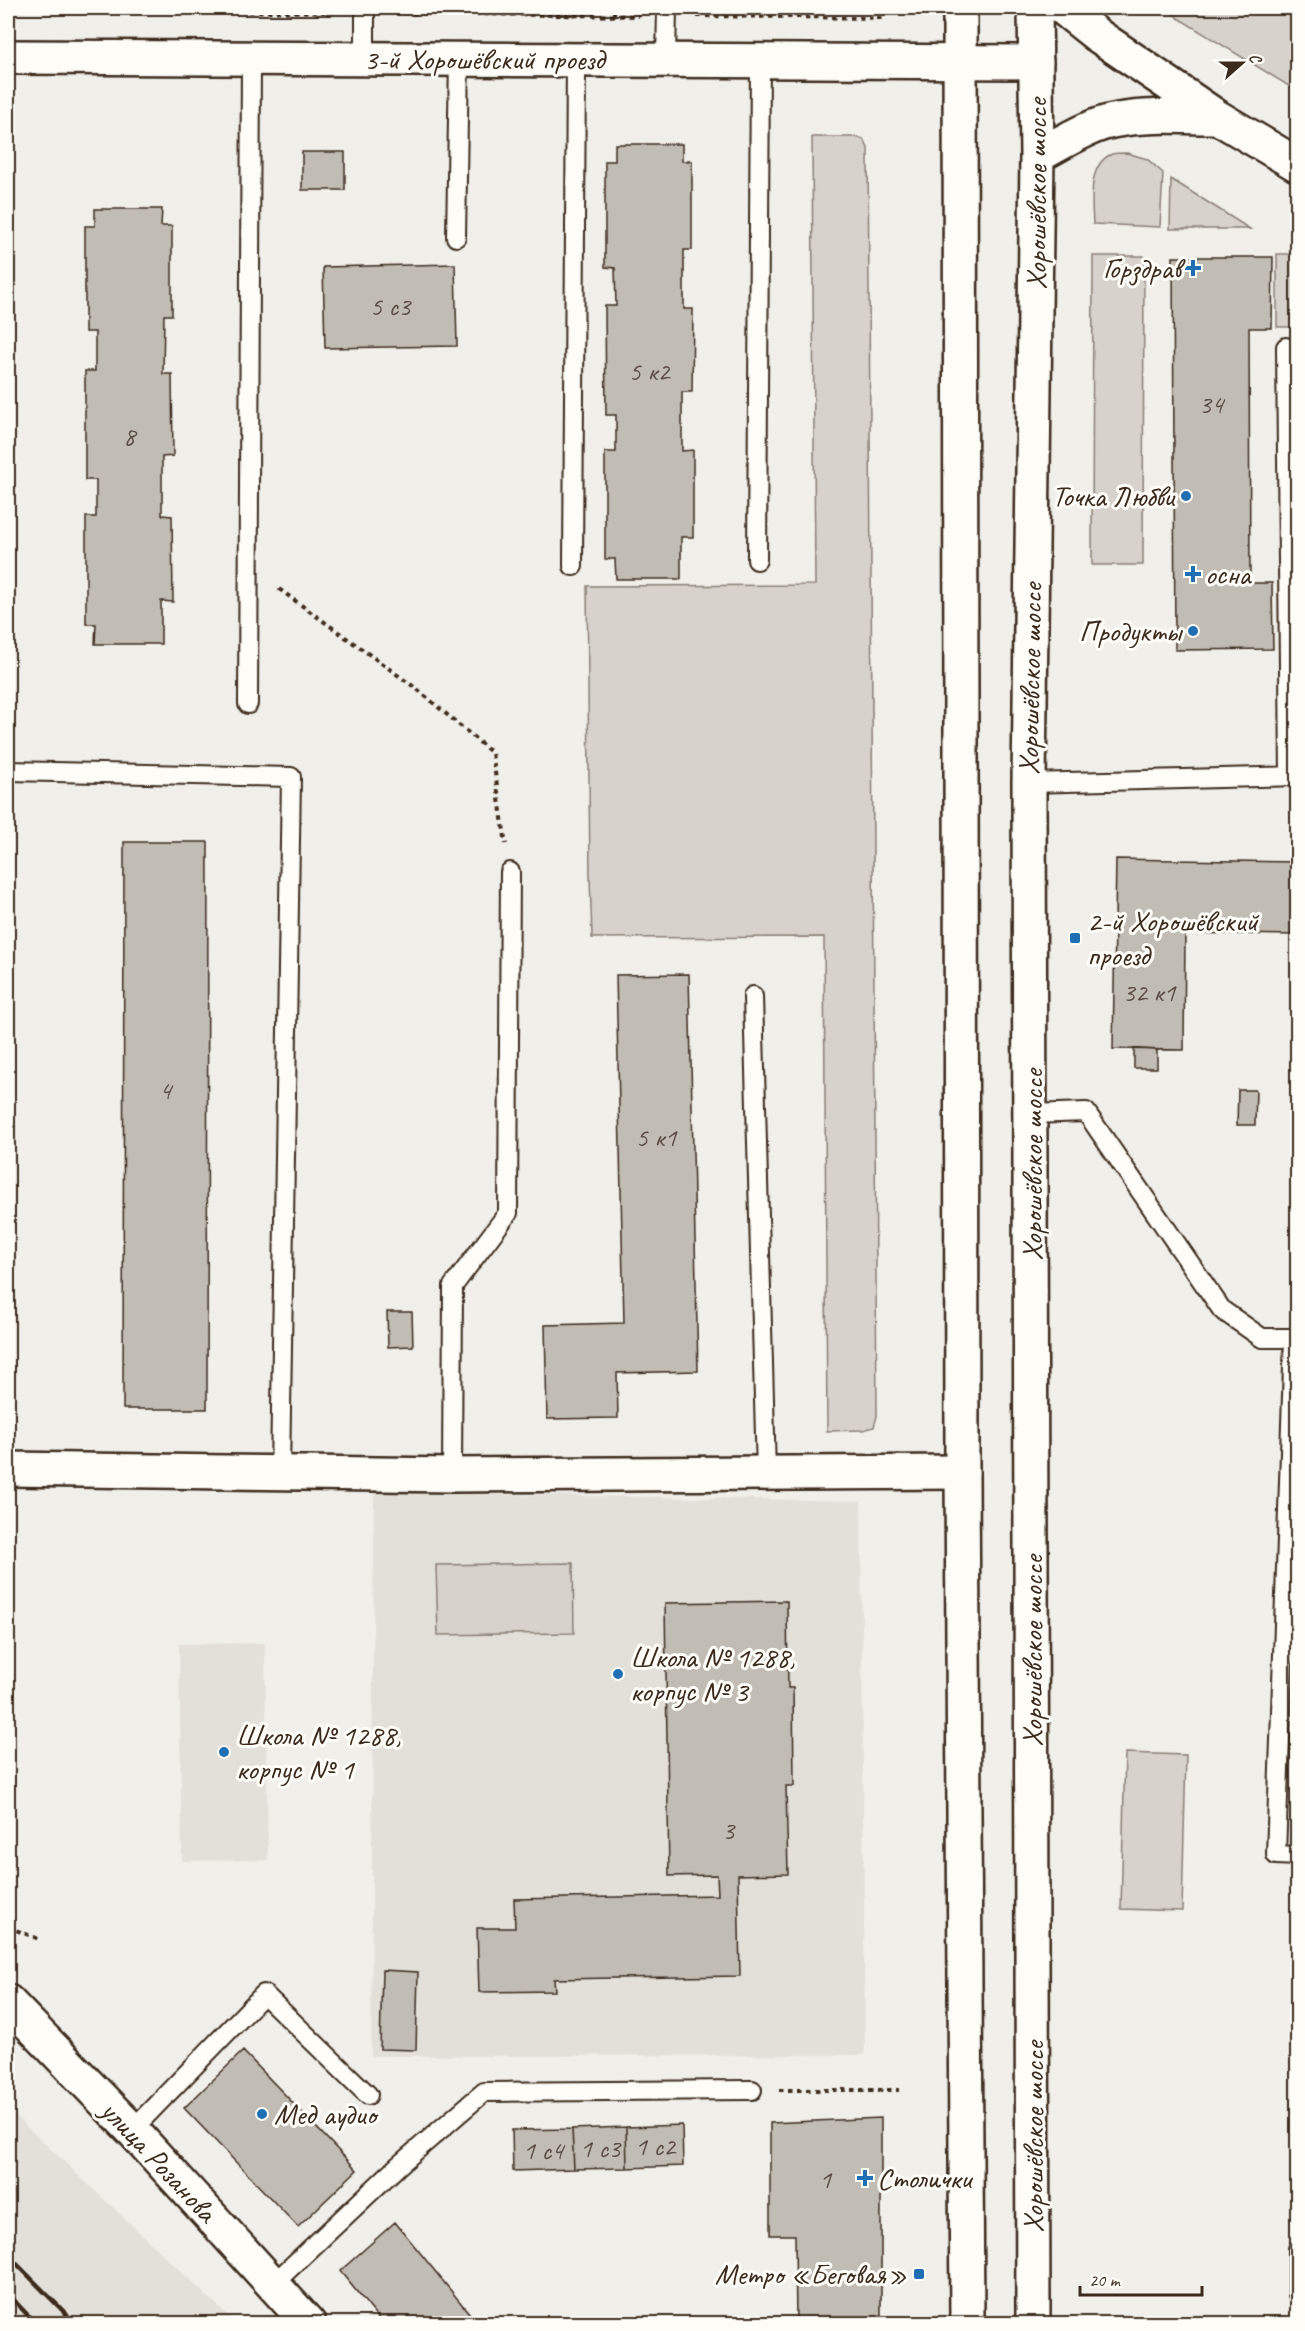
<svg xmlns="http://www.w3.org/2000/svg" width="1305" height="2331" viewBox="0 0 1305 2331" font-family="Caveat,sans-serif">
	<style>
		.built { fill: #e3e0da }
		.green { fill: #d7d2cc; stroke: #897e75; stroke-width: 1.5 }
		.building { fill: #c1bcb4; stroke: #3b2a1e; stroke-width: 1.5 }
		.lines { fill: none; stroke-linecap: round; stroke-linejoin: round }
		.lane-casing { stroke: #3b2a1e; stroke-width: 22 }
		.street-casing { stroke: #3b2a1e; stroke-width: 38 }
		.secondary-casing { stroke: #3b2a1e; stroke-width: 38 }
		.path { stroke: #3b2a1e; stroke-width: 4; stroke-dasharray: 4.5 4.5; stroke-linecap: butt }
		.lane { stroke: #fdfcf7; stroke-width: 18 }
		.street { stroke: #fdfcf7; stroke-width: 33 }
		.secondary { stroke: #fdfcf7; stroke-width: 33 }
		.rail { stroke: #3b2a1e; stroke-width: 4.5 }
		.poi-dot { fill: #1f6fb2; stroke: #fdfcf7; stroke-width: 2 }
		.labels { text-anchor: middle; stroke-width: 6; stroke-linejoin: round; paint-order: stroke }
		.number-label { font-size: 27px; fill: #5c4e44 }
		.street-label { font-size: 30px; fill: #3b2a1e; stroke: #fdfcf7 }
		.poi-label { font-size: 30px; fill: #3b2a1e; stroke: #fdfcf7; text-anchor: start }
	</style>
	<rect width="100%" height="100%" fill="#f1efea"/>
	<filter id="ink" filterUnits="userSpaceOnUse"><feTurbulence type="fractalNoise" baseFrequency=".0167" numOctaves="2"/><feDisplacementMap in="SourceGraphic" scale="12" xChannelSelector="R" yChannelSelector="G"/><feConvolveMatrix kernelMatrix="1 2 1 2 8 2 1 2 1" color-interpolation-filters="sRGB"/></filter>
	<g filter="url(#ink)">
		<path class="built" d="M 374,1492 L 861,1501 L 865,2055 L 371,2056 Z
			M 265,1643 L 268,1860 L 182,1861 L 179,1644 Z
			M 8,2109 L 236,2323 L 8,2323 Z"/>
		<path class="green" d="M 1166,8 L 1297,8 L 1297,91 L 1178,18 Z
			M 812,137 L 855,137 L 863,139 L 868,148 L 877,1416 L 874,1427 L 863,1430 L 827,1431 L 824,937 L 592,938 L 590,877 L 587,586 L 815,585 Z
			M 1127,153 L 1147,159 L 1163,173 L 1160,227 L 1093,224 C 1092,202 1087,164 1112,154 C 1116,153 1122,153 1127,153 Z
			M 1171,179 L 1250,229 L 1170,229 Z
			M 1277,254 L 1297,254 L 1297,327 L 1277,327 Z
			M 1093,256 L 1144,256 L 1143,565 L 1092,565 Z
			M 573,1563 L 574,1633 L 438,1635 L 436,1565 Z
			M 1125,1753 L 1186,1755 L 1182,1911 L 1121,1909 Z"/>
		<path class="building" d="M 615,144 L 682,144 L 682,161 L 692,161 L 692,250 L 684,250 L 684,309 L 693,309 L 692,392 L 682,392 L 682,451 L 693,450 L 693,537 L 681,537 L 681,579 L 616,579 L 615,559 L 605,559 L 605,452 L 616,452 L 616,415 L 606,415 L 605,306 L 616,306 L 615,268 L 605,267 L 605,161 L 615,161 Z
			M 302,152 L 345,152 L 345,190 L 302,190 Z
			M 95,209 L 162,209 L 161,226 L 172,226 L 172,315 L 164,315 L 163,374 L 172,374 L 173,456 L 162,457 L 162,515 L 172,516 L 173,602 L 161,601 L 161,644 L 95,644 L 96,624 L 86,624 L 86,517 L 96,517 L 96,480 L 85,480 L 85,371 L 95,371 L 95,332 L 85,332 L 85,226 L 95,226 Z
			M 1173,257 L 1273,257 L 1272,328 L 1249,328 L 1250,583 L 1272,583 L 1273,649 L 1175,650 Z
			M 455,264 L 457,346 L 325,348 L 323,267 Z
			M 124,842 L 208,842 L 207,1409 L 123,1409 Z
			M 1116,859 L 1298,862 L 1298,935 L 1185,933 L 1184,1050 L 1113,1049 Z
			M 689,974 L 698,1371 L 617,1373 L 618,1418 L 547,1419 L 545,1325 L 624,1323 L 616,975 Z
			M 1134,1049 L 1157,1050 L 1157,1068 L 1134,1068 Z
			M 1238,1090 L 1256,1090 L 1255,1125 L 1237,1125 Z
			M 387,1312 L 412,1312 L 413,1346 L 388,1347 Z
			M 787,1601 L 788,1688 L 793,1688 L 794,1786 L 786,1786 L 788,1874 L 738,1875 L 740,1976 L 554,1979 L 555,1991 L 479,1992 L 477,1928 L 515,1928 L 514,1899 L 718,1895 L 717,1875 L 669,1876 L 665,1603 Z
			M 382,1970 L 418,1972 L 416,2050 L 380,2049 Z
			M 243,2051 L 357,2170 L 298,2227 L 184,2108 Z
			M 881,2118 L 881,2324 L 796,2324 L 795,2235 L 770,2235 L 770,2123 Z
			M 682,2125 L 683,2166 L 627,2168 L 626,2127 Z
			M 626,2127 L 627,2168 L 574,2169 L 572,2129 Z
			M 572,2129 L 574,2169 L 513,2171 L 512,2130 Z
			M 395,2222 L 478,2324 L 383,2324 L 340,2271 Z"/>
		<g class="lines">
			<defs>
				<path id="lane" d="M 365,59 L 365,8
					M 666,60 L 667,8
					M 456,237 L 459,59
					M 1286,347 L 1290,776
					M 757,560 L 760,61
					M 573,566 L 576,60
					M 248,704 L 251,58
					M 8,771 L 291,777 L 280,1473
					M 1029,783 L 1298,776
					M 753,996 L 766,1473
					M 1032,1114 L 1086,1112 L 1222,1310 L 1262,1338 L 1298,1338
					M 1294,1338 L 1276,1855 L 1298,1856
					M 452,1475 L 453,1286 L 508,1213 L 510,872
					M 132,2130 L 264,1994 L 368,2095
					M 1298,2249 L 1298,2294
					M 273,2284 L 398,2166 L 484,2092 L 752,2090"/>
				<path id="street" d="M 8,57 L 1036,62
					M 8,1469 L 452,1475 L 962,1472
					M 8,2002 L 132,2130 L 309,2324"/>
				<path id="secondary" d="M 960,8 L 962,1472 L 967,2324
					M 1063,8 L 1097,35 L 1217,117 L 1298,165
					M 1037,156 C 1062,143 1090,124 1118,120 C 1150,114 1185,117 1217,117
					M 1033,2324 L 1029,783 L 1037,156 L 1035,8"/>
			</defs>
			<use href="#lane" class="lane-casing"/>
			<use href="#street" class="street-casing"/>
			<use href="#secondary" class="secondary-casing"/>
			<path class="path" d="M 44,8 L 44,10 L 336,12
				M 394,13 L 639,16
				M 614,15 L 614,8
				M 697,16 L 885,18
				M 279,589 L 417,689 L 492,753 L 506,844
				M 8,1927 L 39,1939
				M 779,2090 L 899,2090"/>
			<use href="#lane" class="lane"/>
			<use href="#street" class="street"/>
			<use href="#secondary" class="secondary"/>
			<path class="rail" d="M 8,2255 L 76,2324
				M 8,2294 L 36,2324"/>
		</g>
	</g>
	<g class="poi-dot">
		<path d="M1190 259h6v6h6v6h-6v6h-6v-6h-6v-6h6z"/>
		<circle cx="1186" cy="496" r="6"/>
		<path d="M1190 565h6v6h6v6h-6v6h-6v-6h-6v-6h6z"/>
		<circle cx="1193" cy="631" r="6"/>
		<rect x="1069" y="932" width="12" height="12" rx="3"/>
		<circle cx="618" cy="1674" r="6"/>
		<circle cx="224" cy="1752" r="6"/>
		<circle cx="262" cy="2114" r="6"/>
		<path d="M862 2169h6v6h6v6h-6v6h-6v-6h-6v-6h6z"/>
		<rect x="913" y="2268" width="12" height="12" rx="3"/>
	</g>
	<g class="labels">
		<g class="number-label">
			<text x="390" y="315">5 с3</text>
			<text x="649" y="380">5 к2</text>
			<text x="1211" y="413">34</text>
			<text x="129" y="445">8</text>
			<text x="1149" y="1001">32 к1</text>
			<text x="165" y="1099">4</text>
			<text x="656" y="1146">5 к1</text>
			<text x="728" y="1839">3</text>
			<text x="655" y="2155">1 c2</text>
			<text x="600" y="2157">1 с3</text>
			<text x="543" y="2159">1 с4</text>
			<text x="825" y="2188">1</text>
		</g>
		<g class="street-label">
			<text x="484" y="69">3-й Хорошёвский проезд</text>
			<text transform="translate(1036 194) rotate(-90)" y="10">Хорошёвское шоссе</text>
			<text transform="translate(1030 679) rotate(-89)" y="10">Хорошёвское шоссе</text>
			<text transform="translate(1032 1165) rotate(-90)" y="10">Хорошёвское шоссе</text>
			<text transform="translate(1032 1651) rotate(-90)" y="10">Хорошёвское шоссе</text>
			<text transform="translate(1033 2137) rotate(-90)" y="10">Хорошёвское шоссе</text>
			<text transform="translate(159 2161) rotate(47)" y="10">улица Розанова</text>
		</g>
		<g class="poi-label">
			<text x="1181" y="278" text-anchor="end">Горздрав</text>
			<text x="1174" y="506" text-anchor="end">Точка Любви</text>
			<text x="1205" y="584">осна</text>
			<text x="1181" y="641" text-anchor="end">Продукты</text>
			<text x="1087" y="931">2-й Хорошёвский<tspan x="1087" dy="34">проезд</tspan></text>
			<text x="630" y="1667">Школа № 1288,<tspan x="630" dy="34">корпус № 3</tspan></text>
			<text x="236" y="1745">Школа № 1288,<tspan x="236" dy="34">корпус № 1</tspan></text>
			<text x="274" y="2124">Мед аудио</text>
			<text x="877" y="2188">Столички</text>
			<text x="907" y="2284" text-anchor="end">Метро «Беговая»</text>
		</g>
	</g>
	<rect width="1305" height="2331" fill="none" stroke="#fdfcf7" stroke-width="30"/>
	<rect x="15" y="15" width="1275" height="2301" fill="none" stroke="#3b2a1e" stroke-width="2" filter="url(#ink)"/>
	<g transform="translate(1242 63) rotate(69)" stroke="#fdfcf7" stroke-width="4.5" paint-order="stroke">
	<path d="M0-4.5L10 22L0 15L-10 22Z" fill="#3b2a1e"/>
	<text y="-9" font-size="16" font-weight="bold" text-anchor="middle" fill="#3b2a1e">С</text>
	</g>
	<path d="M1080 2286v9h122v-9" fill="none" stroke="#3b2a1e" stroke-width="3"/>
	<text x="1089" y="2286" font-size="18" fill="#3b2a1e" stroke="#fdfcf7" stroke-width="4.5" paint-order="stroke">20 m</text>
</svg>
